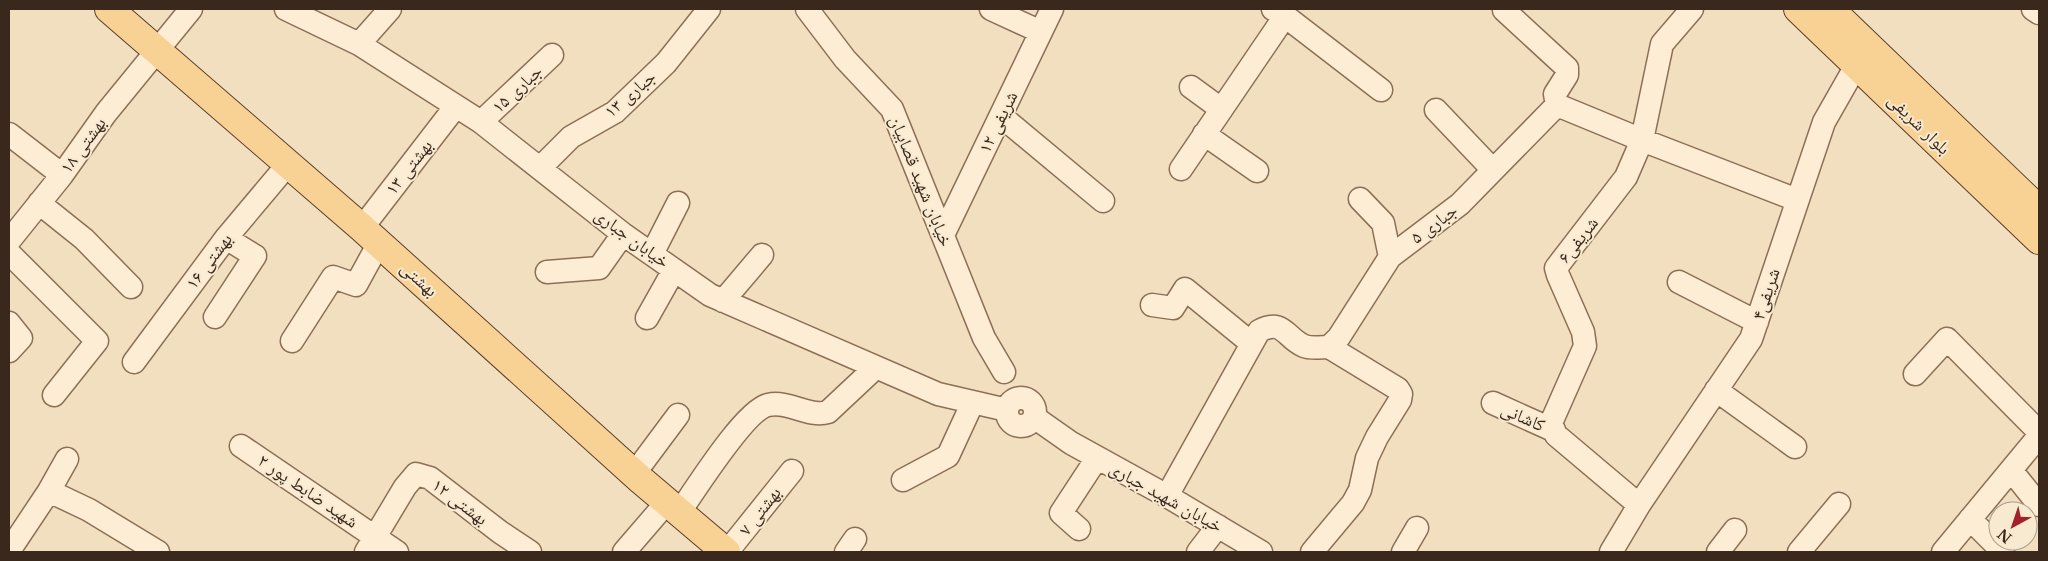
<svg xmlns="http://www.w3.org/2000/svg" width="2048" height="561" viewBox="0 0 2048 561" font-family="'Libre Baskerville','Noto Naskh Arabic',serif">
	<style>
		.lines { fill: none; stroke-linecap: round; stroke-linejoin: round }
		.minor-casing { stroke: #8d6f56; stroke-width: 25 }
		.major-casing { stroke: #5a3d2b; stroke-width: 30 }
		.minor { stroke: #fcedd4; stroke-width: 22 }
		.major { stroke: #f8d194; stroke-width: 28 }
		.labels { text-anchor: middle; stroke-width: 4; stroke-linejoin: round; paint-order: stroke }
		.street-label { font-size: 18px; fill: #3b281c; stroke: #f8ead0 }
	</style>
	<rect width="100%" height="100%" fill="#f2dfc0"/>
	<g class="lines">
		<defs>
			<path id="minor" d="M 286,9 L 359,44 L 481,122 L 623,234 L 710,295 L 938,394 L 1007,410
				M 807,9 L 845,59 L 892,109 L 984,338 L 1004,372
				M 991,9 L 1041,32
				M 1273,9 L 1285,16 L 1381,90
				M 2033,9 L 2039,13
				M 1504,10 L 1567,68 L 1567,75 L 1555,94 L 1557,105
				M 359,44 L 390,9
				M 1191,87 L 1221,109
				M 1436,110 L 1493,170
				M 1001,116 L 1103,201
				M 481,122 L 552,55
				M 9,134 L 62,175
				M 1204,134 L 1257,171
				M 540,168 L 571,137 L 615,112 L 666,63 L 709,9
				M 1181,169 L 1285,16
				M 1360,199 L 1383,223 L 1390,257
				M 39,203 L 84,239 L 131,287
				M 362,228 L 456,106
				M 943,235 L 1052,9
				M 9,241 L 62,175 L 106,113 L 191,9
				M 9,253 L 97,341 L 54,395
				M 652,254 L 678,203
				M 547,272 L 599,268 L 623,234
				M 1679,282 L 1757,322
				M 723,301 L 762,255
				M 1152,305 L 1173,308 L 1185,289 L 1251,343
				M 215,317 L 255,256 L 226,238
				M 647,318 L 674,270
				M 9,323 L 21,338 L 9,351
				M 292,341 L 333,277 L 356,285 L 379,243
				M 134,362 L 226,238 L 289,163
				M 1915,374 L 1947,339 L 2039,432
				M 1716,390 L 1795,447
				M1007 412a14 14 0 1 1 28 0a14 14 0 1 1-28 0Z
				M 1493,403 L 1553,430
				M 1034,417 L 1071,443 L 1167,496 L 1261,552
				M 241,446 L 397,552
				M 2011,470 L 2039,505
				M 634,474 L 678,415
				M 903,480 L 948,456 L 972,404
				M 49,491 L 89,510 L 158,552
				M 1167,496 L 1259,331 C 1284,318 1285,338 1304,346 C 1311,349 1322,347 1329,347 L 1339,337 L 1390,257 L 1460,204 L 1557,105 L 1642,140 L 1797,200
				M 1639,505 L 1556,435 L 1551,423 L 1585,346 L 1583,332 L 1558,275 L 1556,268 L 1626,177 L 1642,140 L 1662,44 L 1692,9
				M 679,513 C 695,490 745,410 768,405 C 789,400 808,418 828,412 L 875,368
				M 1970,519 L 2003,552
				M 1079,529 L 1061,513 L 1097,458
				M 9,551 L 49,491 L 67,459
				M 366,552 L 405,487 L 416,474 L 430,478 L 500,532 L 530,552
				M 624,552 L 667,502
				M 727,552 L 792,471
				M 846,552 L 855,539
				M 1198,552 L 1218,526
				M 1312,552 L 1353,503 L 1360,490 L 1367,458 L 1377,437 L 1400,400 L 1401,394 L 1398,389 L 1329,347
				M 1403,552 L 1417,528
				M 1611,552 L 1639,505 L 1751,339 L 1824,122 L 1857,64
				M 1718,552 L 1735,530
				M 1799,552 L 1839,504
				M 1943,552 L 2039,436"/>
			<path id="major" d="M 109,9 L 362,228 L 641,480 L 726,552
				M 1798,9 L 2039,240
				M 1830,9 L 2039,210"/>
		</defs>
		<use href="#minor" class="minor-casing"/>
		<use href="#major" class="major-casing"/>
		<use href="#minor" class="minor"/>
		<use href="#major" class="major"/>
	</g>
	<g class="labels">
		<g class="street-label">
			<text transform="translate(517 89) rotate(-43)" y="6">جباری ۱۵</text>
			<text transform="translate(630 94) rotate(-41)" y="6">جباری ۱۳</text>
			<text transform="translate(998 122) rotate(-64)" y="6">شریفی ۱۲</text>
			<text transform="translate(1919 124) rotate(44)" y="6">بلوار شریفی</text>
			<text transform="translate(83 145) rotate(-54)" y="6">بهشتی ۱۸</text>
			<text transform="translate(409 167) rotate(-52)" y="6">بهشتی ۱۳</text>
			<text transform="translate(921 181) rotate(68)" y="6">خیابان شهید قصابیان</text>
			<text transform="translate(1434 224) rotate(-37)" y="6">جباری ۵</text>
			<text transform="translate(632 238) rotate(36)" y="6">خیابان جباری</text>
			<text transform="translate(1578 240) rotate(-52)" y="6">شریفی۶</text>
			<text transform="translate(209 261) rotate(-53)" y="6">بهشتی ۱۶</text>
			<text transform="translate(419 279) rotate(42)" y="6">بهشتی</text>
			<text transform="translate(1766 294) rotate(-72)" y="6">شریفی۴</text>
			<text transform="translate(1523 417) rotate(24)" y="6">کاشانی</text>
			<text transform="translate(308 491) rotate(34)" y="6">شهید ضابط پور ۲</text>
			<text transform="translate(1166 497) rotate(29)" y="6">خیابان شهید جباری</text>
			<text transform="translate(460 502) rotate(37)" y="6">بهشتی ۱۲</text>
			<text transform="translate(760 511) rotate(-52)" y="6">بهشتی ۷</text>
		</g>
	</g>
	<rect width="2048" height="561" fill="none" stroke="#3b281c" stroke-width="20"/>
	<g transform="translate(2013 526) rotate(220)"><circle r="24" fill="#f8ead0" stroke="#ac9c88"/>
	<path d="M0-4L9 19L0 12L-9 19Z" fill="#a1212c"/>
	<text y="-8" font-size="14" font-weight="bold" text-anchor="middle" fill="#3b281c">N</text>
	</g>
</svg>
